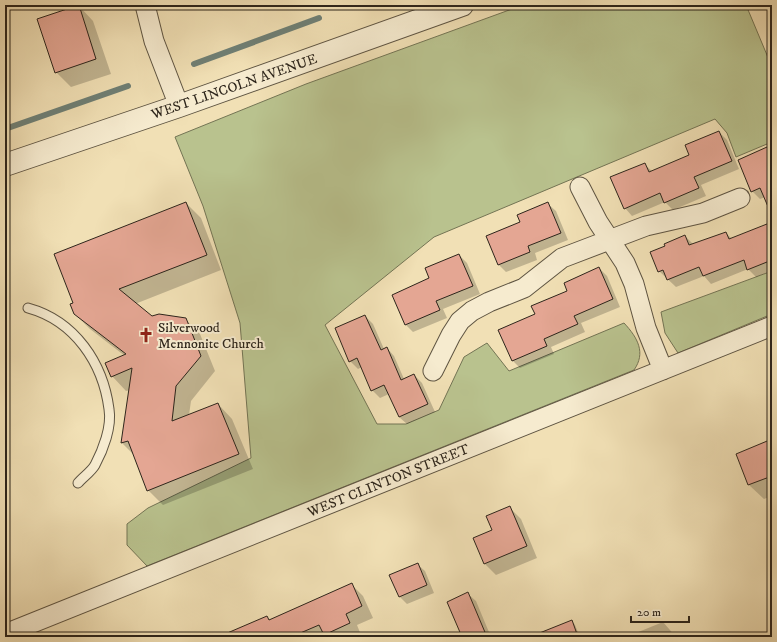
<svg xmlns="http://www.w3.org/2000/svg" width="777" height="642" viewBox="0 0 777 642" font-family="'IM FELL DW Pica',serif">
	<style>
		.green { fill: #b9c28e; stroke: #737454 }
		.shadow { fill: #0003 }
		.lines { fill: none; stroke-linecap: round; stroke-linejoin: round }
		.stream { stroke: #6f8076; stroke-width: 6 }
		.building { fill: #e4a693; stroke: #2d251b }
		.service-casing { stroke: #5e5442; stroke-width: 11 }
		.minor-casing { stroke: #5e5442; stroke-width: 21 }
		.tertiary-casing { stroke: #5e5442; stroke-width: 24 }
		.service { stroke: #f6ebcf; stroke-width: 9 }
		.minor { stroke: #f6ebcf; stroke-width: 19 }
		.tertiary { stroke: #f6ebcf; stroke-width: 22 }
		.labels { text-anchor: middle; stroke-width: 4; stroke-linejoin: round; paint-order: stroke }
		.street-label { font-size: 14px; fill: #2d251b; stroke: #f6ebcf }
		.poi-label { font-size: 14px; fill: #2d251b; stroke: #f6ebcf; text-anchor: start }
	</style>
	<rect width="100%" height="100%" fill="#f1e0b5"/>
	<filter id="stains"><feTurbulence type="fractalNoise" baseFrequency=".005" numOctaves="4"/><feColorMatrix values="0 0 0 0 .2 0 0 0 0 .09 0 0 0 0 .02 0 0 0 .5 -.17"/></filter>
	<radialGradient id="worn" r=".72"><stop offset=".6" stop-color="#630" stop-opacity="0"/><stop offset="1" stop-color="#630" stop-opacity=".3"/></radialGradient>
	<path class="green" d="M 523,5 L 746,5 L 772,67 L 772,154 L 767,144 L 736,157 L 727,133 L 715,119 L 434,237 L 325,325 L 377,424 L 406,424 L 439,410 L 464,357 L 487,343 L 509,371 L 624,323 C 638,338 646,353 634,370 L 147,566 L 127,545 L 127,524 L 148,508 L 251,458 L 240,323 L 203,206 L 175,137 L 306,84 Z
		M 772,271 L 772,314 L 678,353 L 665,333 L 661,312 Z"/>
	<path class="shadow" d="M 79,6 L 93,21 L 111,74 L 71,87 L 56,72 Z
		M 719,132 L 727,140 L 739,169 L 701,185 L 706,196 L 673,210 L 665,202 L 632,216 L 625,208 L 644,164 L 653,172 L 690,156 Z
		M 767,148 L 772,154 L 772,214 L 765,197 L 760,199 L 752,191 Z
		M 186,203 L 201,218 L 221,270 L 135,304 L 152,317 L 185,319 L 200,334 L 215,371 L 191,401 L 189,415 L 218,404 L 232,419 L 253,469 L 163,505 L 148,490 L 134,455 L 122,443 L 130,390 L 126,391 L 112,376 L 125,356 L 90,329 L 75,314 L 74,303 Z
		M 548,204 L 556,211 L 568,240 L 535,253 L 537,260 L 506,272 L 499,265 L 521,223 Z
		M 772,232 L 772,270 L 756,277 L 748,269 L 711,284 L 704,276 L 676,287 L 659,271 L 666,247 L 685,236 L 693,244 L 726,233 L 732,239 Z
		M 459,255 L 467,263 L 480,294 L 443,309 L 447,318 L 413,332 L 406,325 L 431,279 Z
		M 599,268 L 607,276 L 620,307 L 581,323 L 585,332 L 551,347 L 554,354 L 520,368 L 512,360 L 536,315 Z
		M 365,316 L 373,324 L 384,349 L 387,348 L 394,356 L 404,379 L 414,375 L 422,383 L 435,412 L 407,424 L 399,417 L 389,394 L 380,398 L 372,390 L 362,367 L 358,369 L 350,361 Z
		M 772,440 L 772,496 L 764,499 L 749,485 L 737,454 Z
		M 510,508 L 521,519 L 537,558 L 496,575 L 485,564 L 474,538 L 493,530 Z
		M 417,564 L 425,571 L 434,593 L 407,604 L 400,597 L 391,575 Z
		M 351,584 L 363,596 L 373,618 L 357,625 L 361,635 L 356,637 L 242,637 L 267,617 L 270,620 Z
		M 468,594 L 476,601 L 491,637 L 463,637 Z
		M 572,621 L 575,625 L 580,637 L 561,637 Z
		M 663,622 L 676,637 L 626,637 Z"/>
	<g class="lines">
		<path class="stream" d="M 194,64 L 319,18
			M 5,129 L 128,86"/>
	</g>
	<path class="building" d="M 79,5 L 96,59 L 55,73 L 37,19 Z
		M 719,131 L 732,161 L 694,177 L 699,188 L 664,203 L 660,193 L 624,209 L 610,177 L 645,163 L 649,172 L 689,155 L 685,145 Z
		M 767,147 L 772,159 L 772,216 L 760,188 L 751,192 L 738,160 Z
		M 186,202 L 207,255 L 119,289 L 152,316 L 159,314 L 186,318 L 201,356 L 176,386 L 172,421 L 218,403 L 239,454 L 147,491 L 128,441 L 121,443 L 132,368 L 111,377 L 105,363 L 126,354 L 74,314 L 70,304 L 73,303 L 54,254 Z
		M 548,202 L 561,233 L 528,246 L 530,252 L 498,265 L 486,236 L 520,222 L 517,215 Z
		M 772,222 L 772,260 L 747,270 L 744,260 L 703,276 L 699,267 L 667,280 L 663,270 L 658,272 L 650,252 L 665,246 L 664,244 L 685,235 L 689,245 L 726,232 L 729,239 Z
		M 459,254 L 473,286 L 436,301 L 440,310 L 405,325 L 392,295 L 429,278 L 425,268 Z
		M 599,267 L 613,299 L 574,316 L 578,324 L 544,339 L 547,346 L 512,361 L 498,330 L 535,314 L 531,306 L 567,291 L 564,283 Z
		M 365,315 L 381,350 L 387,347 L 401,380 L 414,374 L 428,404 L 399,417 L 384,385 L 371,391 L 357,358 L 349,362 L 335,328 Z
		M 772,439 L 772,476 L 748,485 L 736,454 Z
		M 510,506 L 527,546 L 484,564 L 473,538 L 492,530 L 486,516 Z
		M 418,563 L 427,585 L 399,597 L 389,575 Z
		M 352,583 L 362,606 L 346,614 L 350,623 L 324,635 L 319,625 L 291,637 L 218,637 L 267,616 L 269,620 Z
		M 468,592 L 487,637 L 462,637 L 447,602 Z
		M 572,620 L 578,637 L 532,637 L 532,636 Z"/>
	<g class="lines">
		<defs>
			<path id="service" d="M 28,308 C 75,321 103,363 109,409 C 112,427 103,450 95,465 C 91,472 83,477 78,483"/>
			<path id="minor" d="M 145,5 L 154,41 L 179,106
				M 580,187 L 598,222 L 625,263 L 634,284 L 646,328 L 663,370
				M 433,371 L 451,335 L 460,321 L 472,311 L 489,302 L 524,288 L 562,258 L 646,226 L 703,213 L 740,198
				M 5,634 L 772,326"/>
			<path id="tertiary" d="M 5,165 L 179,106 L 462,5"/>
		</defs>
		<use href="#service" class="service-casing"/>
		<use href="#minor" class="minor-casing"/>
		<use href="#tertiary" class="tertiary-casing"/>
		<use href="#service" class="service"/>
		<use href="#minor" class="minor"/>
		<use href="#tertiary" class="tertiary"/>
	</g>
	<defs>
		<symbol id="church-bare" viewBox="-9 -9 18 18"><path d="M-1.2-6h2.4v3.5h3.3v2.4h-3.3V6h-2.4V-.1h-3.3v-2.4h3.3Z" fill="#8f2418" stroke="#f6ebcf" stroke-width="2.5" paint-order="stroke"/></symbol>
	</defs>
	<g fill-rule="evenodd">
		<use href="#church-bare" x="135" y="324" width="22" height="22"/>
	</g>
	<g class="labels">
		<g class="street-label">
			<text transform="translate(234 86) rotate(-19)" y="5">WEST LINCOLN AVENUE</text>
			<text transform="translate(388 480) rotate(-22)" y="5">WEST CLINTON STREET</text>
		</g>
		<g class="poi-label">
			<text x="158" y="332">Silverwood<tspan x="158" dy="16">Mennonite Church</tspan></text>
		</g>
	</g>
	<rect width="777" height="642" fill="none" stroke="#f1e0b5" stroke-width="20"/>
	<rect x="6" y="6" width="765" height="630" fill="none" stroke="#2d251b" stroke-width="2"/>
	<rect x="10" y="10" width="757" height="622" fill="none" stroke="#2d251b"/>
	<path d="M631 616v6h58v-6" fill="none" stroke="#2d251b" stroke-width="2"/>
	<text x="637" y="616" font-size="12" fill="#2d251b" stroke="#f6ebcf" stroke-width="3" paint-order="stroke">20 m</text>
	<rect width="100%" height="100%" filter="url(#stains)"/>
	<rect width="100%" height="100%" fill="url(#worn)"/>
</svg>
